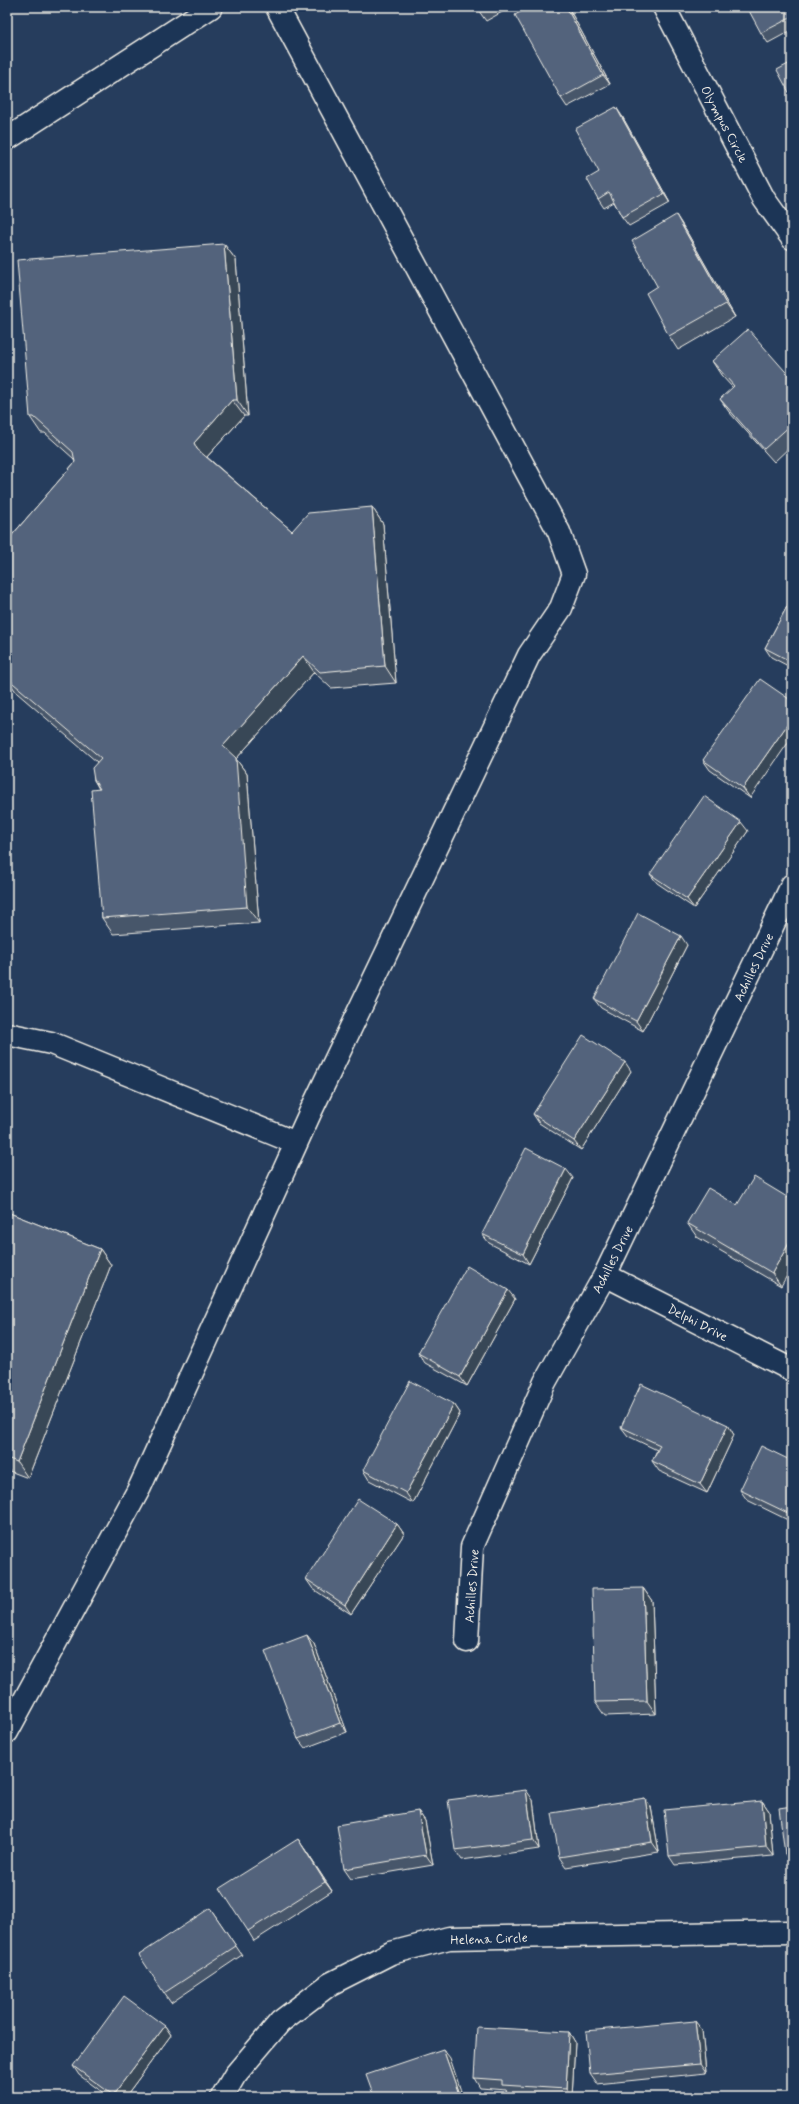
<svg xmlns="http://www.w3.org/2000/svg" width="799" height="2104" viewBox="0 0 799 2104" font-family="Mynerve,sans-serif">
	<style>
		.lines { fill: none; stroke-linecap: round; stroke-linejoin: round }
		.minor-casing { stroke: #f4f1e8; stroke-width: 25 }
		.minor { stroke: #1d3557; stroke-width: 22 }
		.wall { fill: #47566a; stroke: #f4f1e8 }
		.shaded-wall { fill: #394656; stroke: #f4f1e8 }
		.building { fill: #52647b; stroke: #f4f1e8 }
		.labels { text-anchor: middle; stroke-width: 3.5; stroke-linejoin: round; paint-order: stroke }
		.street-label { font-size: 13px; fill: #f4f1e8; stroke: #1d3557 }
	</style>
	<rect width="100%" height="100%" fill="#263d5d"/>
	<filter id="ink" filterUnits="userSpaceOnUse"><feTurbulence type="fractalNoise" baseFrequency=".025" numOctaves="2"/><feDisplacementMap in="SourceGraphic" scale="8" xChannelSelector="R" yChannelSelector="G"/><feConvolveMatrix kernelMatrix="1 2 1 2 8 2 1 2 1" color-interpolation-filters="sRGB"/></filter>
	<g filter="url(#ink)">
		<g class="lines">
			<defs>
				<path id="minor" d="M 664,7 L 764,199 L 792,238
					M 7,139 L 211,7
					M 7,1034 L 51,1043 L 296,1143
					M 605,1275 L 792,1370
					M 467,1641 L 472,1547 L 545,1382 L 605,1275 L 792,885
					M 7,1732 L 140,1487 L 310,1113 L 529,655 L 561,608 L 574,574 L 559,532 L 277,7
					M 222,2097 L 235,2075 L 280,2022 L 330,1984 L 391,1953 L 449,1938 L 792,1932"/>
			</defs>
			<use href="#minor" class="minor-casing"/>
			<use href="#minor" class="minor"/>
		</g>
		<path class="wall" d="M 476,7 L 511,7 L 486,21 Z
			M 529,7 L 568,7 L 610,84 L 567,107 L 561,98 Z
			M 792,7 L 792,30 L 768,43 L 761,33 Z
			M 622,116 L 670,203 L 629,226 L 622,217 L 614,202 L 604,208 L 598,199 L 599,172 Z
			M 685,229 L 735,317 L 678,350 L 669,336 L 657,286 Z
			M 224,244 L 236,260 L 248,416 L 244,416 L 207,457 L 292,531 L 372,507 L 383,524 L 396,683 L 331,688 L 314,672 L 236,759 L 247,774 L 259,923 L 113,934 L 102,918 L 99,789 L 94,780 L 97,762 L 17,693 L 7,679 L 7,541 L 75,462 L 74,459 L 45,433 L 41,433 L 30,417 Z
			M 712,361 L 792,379 L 792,445 L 774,462 L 729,412 L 720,399 L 733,388 L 721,375 Z
			M 792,597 L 792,668 L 771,657 L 765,648 Z
			M 792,701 L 750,798 L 710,770 L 703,760 Z
			M 748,831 L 694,908 L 657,883 L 650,874 Z
			M 687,945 L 643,1031 L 601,1008 L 594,999 Z
			M 631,1071 L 581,1150 L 539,1123 L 533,1114 Z
			M 573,1178 L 529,1264 L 489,1243 L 482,1234 Z
			M 737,1205 L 781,1286 L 697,1237 L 687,1223 Z
			M 7,1212 L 100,1249 L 111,1265 L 28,1478 L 7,1470 Z
			M 515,1299 L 467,1386 L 425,1363 L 418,1353 Z
			M 454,1404 L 460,1413 L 413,1503 L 369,1480 L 363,1470 Z
			M 728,1425 L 734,1435 L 707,1493 L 659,1471 L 652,1461 L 657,1450 L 628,1436 L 621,1427 Z
			M 792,1461 L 792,1522 L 747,1500 L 740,1490 Z
			M 397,1524 L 404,1534 L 351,1614 L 313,1589 L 306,1579 Z
			M 643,1588 L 652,1601 L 656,1714 L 605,1716 L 595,1702 Z
			M 314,1644 L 347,1732 L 305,1748 L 298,1739 Z
			M 645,1798 L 651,1807 L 659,1852 L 566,1867 L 559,1857 Z
			M 533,1800 L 539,1849 L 462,1860 L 455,1850 Z
			M 762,1801 L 769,1811 L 773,1856 L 675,1865 L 669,1856 Z
			M 792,1806 L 792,1864 L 785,1854 Z
			M 418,1811 L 425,1821 L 433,1865 L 351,1879 L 344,1869 Z
			M 304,1848 L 332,1891 L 254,1941 L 248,1931 Z
			M 210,1908 L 242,1955 L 171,2003 L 164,1993 Z
			M 165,2026 L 171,2035 L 125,2097 L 109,2097 L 79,2075 L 73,2066 Z
			M 702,2030 L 706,2073 L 597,2084 L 590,2074 Z
			M 569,2032 L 575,2042 L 572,2097 L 548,2097 L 509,2095 L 506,2090 L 480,2088 L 474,2078 Z"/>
		<path class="shaded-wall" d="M 566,7 L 568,7 L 610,84 L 603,75 Z
			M 616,107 L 622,116 L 670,203 L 664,194 Z
			M 676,215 L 685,229 L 735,317 L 726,304 Z
			M 224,244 L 236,260 L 248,416 L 237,400 Z
			M 232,400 L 244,416 L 205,459 L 197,449 L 194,443 Z
			M 372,507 L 383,524 L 396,683 L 385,666 Z
			M 303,656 L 314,672 L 236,759 L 247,774 L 259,923 L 247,907 L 223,746 Z
			M 792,718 L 792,737 L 750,798 L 743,788 Z
			M 741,822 L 748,831 L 694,908 L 687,899 Z
			M 681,936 L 687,945 L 643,1031 L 636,1021 Z
			M 625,1062 L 631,1071 L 581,1150 L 574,1141 Z
			M 566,1169 L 573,1178 L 529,1264 L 523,1254 Z
			M 792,1238 L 792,1267 L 781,1286 L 772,1273 Z
			M 100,1249 L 111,1265 L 28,1478 L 17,1462 Z
			M 508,1290 L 515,1299 L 467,1386 L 460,1377 Z
			M 454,1404 L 460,1413 L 413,1503 L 406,1493 Z
			M 728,1425 L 734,1435 L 707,1493 L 700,1484 Z
			M 397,1524 L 404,1534 L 351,1614 L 345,1605 Z
			M 643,1588 L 652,1601 L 656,1714 L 647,1701 Z
			M 307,1635 L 314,1644 L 347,1732 L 340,1723 Z
			M 526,1790 L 533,1800 L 539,1849 L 533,1840 Z
			M 645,1798 L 651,1807 L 659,1852 L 652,1842 Z
			M 762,1801 L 769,1811 L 773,1856 L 766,1847 Z
			M 418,1811 L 425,1821 L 433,1865 L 426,1855 Z
			M 298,1839 L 304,1848 L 332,1891 L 325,1882 Z
			M 695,2021 L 702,2030 L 706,2073 L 700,2064 Z
			M 165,2026 L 171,2035 L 125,2097 L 114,2097 L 113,2095 Z
			M 569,2032 L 575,2042 L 572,2097 L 571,2097 L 566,2089 Z
			M 443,2049 L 450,2058 L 463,2097 L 460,2097 Z"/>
		<path class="building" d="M 529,7 L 566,7 L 603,75 L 561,98 L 515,15 Z
			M 747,7 L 792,7 L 792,17 L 761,33 Z
			M 792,62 L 792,98 L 777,70 Z
			M 616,107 L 664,194 L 622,217 L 609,192 L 598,199 L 587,179 L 599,172 L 575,129 Z
			M 676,215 L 726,304 L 669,336 L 646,293 L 657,286 L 632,241 Z
			M 224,244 L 237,400 L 232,400 L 194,443 L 197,449 L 292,531 L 308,513 L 372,507 L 385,666 L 320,672 L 303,656 L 223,746 L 236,758 L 247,907 L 102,918 L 91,790 L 100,789 L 94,780 L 92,768 L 101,758 L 7,678 L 7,541 L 75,462 L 73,452 L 34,417 L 30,417 L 17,260 Z
			M 748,329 L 792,379 L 792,424 L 764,449 L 720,399 L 734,386 L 712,361 Z
			M 792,597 L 792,662 L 765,648 Z
			M 760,679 L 792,701 L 792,718 L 743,788 L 703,760 Z
			M 704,796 L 741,822 L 687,899 L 650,874 Z
			M 638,913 L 681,936 L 636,1021 L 594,999 Z
			M 583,1035 L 625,1062 L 574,1141 L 533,1114 Z
			M 526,1148 L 566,1169 L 523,1254 L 482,1234 Z
			M 754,1177 L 792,1200 L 792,1238 L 772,1273 L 687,1223 L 708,1188 L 737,1205 Z
			M 7,1212 L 100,1249 L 17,1462 L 7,1458 Z
			M 467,1266 L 508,1290 L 460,1377 L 418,1353 Z
			M 410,1381 L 454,1404 L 406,1493 L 363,1470 Z
			M 641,1384 L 728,1425 L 700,1484 L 652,1461 L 660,1445 L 621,1427 Z
			M 761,1446 L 792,1461 L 792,1515 L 740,1490 Z
			M 358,1499 L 397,1524 L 345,1605 L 306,1579 Z
			M 643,1588 L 647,1701 L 595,1702 L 592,1589 Z
			M 307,1635 L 340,1723 L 298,1739 L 265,1651 Z
			M 526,1790 L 533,1840 L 455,1850 L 448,1800 Z
			M 645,1798 L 652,1842 L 559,1857 L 552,1813 Z
			M 762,1801 L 766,1847 L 669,1856 L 664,1810 Z
			M 792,1806 L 792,1853 L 785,1854 L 779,1808 Z
			M 418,1811 L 426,1855 L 344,1869 L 337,1825 Z
			M 298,1839 L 325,1882 L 248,1931 L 220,1888 Z
			M 210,1908 L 236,1946 L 164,1993 L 139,1955 Z
			M 124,1996 L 165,2026 L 113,2095 L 73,2066 Z
			M 695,2021 L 700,2064 L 590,2074 L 586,2031 Z
			M 477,2027 L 569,2032 L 566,2089 L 502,2085 L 502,2080 L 474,2078 Z
			M 443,2049 L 460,2097 L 374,2097 L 366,2075 Z"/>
	</g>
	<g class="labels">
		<g class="street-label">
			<text transform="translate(725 124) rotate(62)" y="5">Olympus Circle</text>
			<text transform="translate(753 967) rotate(-64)" y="5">Achilles Drive</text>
			<text transform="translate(612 1259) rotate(-63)" y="5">Achilles Drive</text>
			<text transform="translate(698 1322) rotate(27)" y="5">Delphi Drive</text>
			<text transform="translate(471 1586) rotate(-86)" y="5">Achilles Drive</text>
			<text transform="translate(489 1938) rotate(-2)" y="5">Helena Circle</text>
		</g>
	</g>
	<rect width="799" height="2104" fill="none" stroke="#1d3557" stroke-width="24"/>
	<rect x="12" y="12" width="775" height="2080" fill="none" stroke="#f4f1e8" stroke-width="1.5" filter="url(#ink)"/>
</svg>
